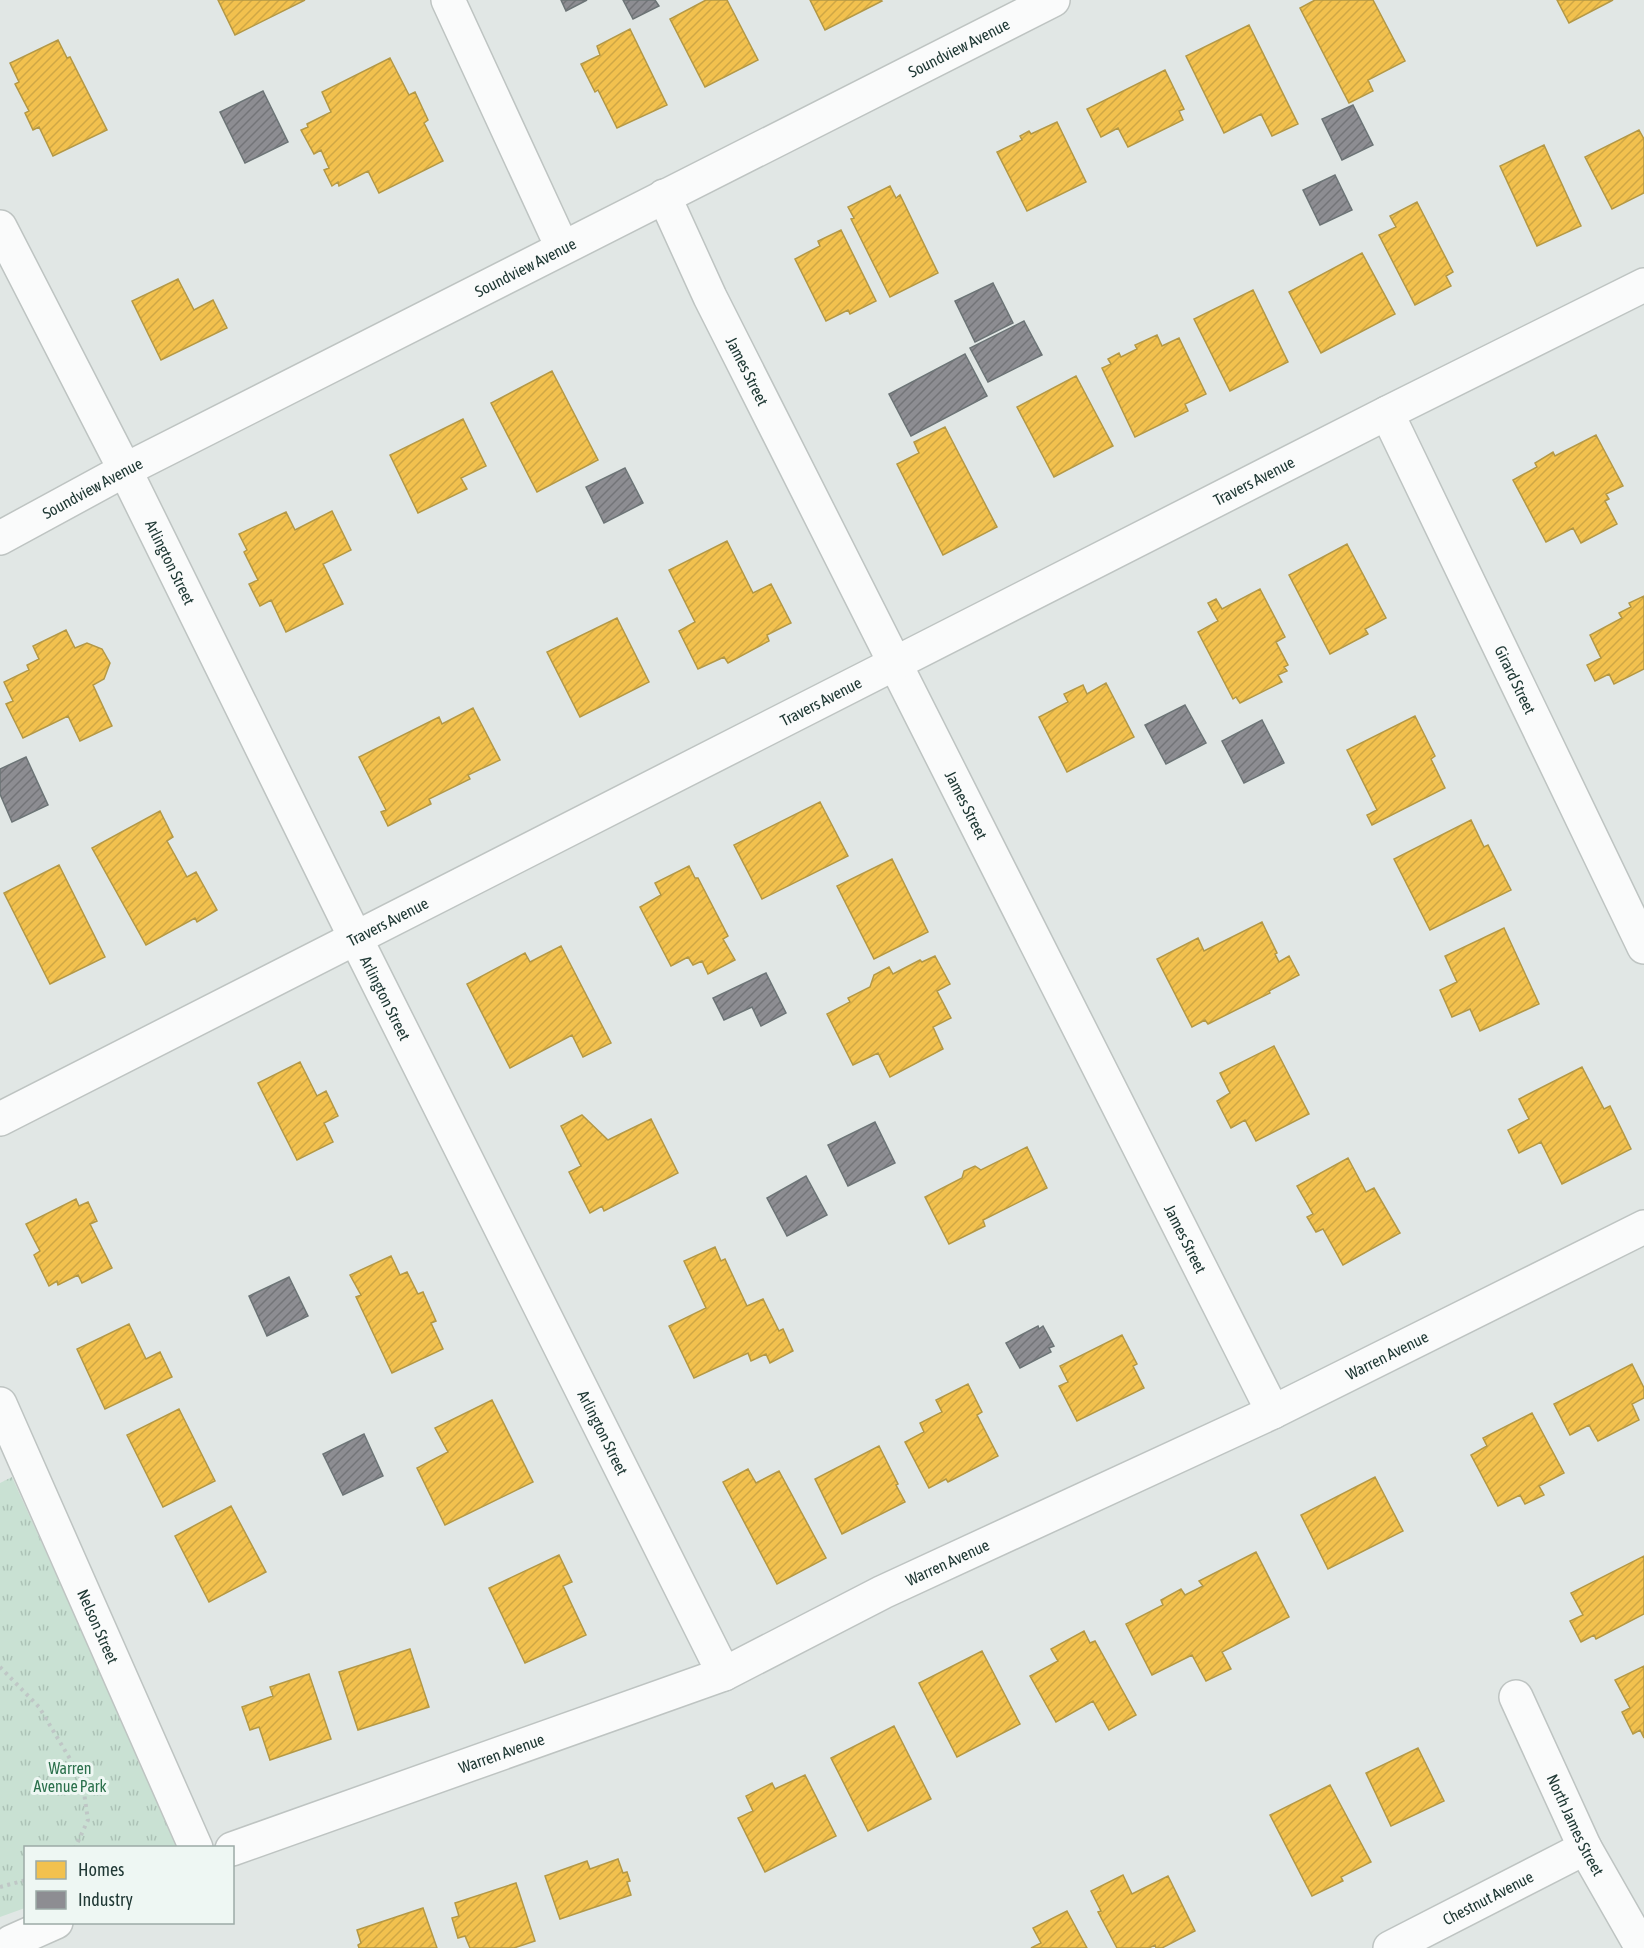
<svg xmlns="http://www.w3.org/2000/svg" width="1644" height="1948" viewBox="0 0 1644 1948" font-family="'Asap Condensed',sans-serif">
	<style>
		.park { fill: url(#park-tufts) }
		.homes { fill: url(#homes-hatch); stroke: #b39846; stroke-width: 1.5 }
		.industry { fill: url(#industry-hatch); stroke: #6c7476; stroke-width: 1.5 }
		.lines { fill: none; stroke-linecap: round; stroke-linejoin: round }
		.minor-casing { stroke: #bec4c2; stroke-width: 36 }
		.path { stroke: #bfc7c6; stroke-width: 4; stroke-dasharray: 3 4.5; stroke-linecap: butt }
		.minor { stroke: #fafbfb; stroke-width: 33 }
		.labels { text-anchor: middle; stroke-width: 6; stroke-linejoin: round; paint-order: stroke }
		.street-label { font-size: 16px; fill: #203935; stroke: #eef7f3 }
		.park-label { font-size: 16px; fill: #2a704b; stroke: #eef7f3 }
	</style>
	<defs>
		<pattern id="park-tufts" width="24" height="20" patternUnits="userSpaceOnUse" patternTransform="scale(1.5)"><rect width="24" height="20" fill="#c9e1d3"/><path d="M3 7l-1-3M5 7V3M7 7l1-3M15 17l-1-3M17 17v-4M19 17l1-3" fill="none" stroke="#acc2b6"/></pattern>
		<pattern id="homes-hatch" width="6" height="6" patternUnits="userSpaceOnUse" patternTransform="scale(1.5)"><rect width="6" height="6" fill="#f2c14e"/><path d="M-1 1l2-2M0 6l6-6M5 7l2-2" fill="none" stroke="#cfa745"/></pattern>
		<pattern id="industry-hatch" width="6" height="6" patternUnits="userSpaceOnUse" patternTransform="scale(1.5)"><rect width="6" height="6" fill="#8d8d92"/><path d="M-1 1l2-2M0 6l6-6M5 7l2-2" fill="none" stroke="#737478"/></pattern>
	</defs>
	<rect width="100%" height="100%" fill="#e1e7e5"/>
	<path class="park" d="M 12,1477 L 179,1847 L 26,1848 L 25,1908 L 0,1917 L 0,1483 Z"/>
	<path class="homes" d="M 218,0 L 305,0 L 235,35 Z
		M 706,0 L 727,0 L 758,60 L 705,87 L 670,19 Z
		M 810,0 L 881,0 L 882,1 L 825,30 Z
		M 1315,0 L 1373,0 L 1405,61 L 1368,80 L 1373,91 L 1349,103 L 1300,8 Z
		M 1557,0 L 1613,0 L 1569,23 Z
		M 1249,25 L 1298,124 L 1272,136 L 1261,114 L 1224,133 L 1186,56 Z
		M 630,29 L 667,105 L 617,128 L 598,90 L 595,92 L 581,64 L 600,55 L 597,46 Z
		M 58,40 L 67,58 L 70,57 L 107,130 L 53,156 L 39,127 L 33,130 L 25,113 L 29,111 L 15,84 L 19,82 L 10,63 Z
		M 390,58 L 409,95 L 415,92 L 428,120 L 424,123 L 443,161 L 379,193 L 368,171 L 339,186 L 338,182 L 332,186 L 324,170 L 329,168 L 321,150 L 314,154 L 301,130 L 308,127 L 307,124 L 331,112 L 322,92 Z
		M 1165,70 L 1184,109 L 1179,111 L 1183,120 L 1128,147 L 1118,128 L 1101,137 L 1087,109 Z
		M 1057,122 L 1086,182 L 1027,211 L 997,152 L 1022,140 L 1020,136 L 1029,131 L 1031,134 Z
		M 1639,130 L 1644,139 L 1644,193 L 1612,209 L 1585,157 Z
		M 1544,145 L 1581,226 L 1537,246 L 1500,166 Z
		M 890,186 L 896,198 L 900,195 L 938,273 L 890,297 L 851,219 L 854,218 L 848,207 Z
		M 1417,202 L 1453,272 L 1446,276 L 1451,286 L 1415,305 L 1379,235 L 1396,227 L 1390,216 Z
		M 841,230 L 876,301 L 850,314 L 848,310 L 826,321 L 795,259 L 820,246 L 818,241 Z
		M 1362,253 L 1395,314 L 1321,353 L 1289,292 Z
		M 178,279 L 194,310 L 213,300 L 227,328 L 161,360 L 132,301 Z
		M 1253,290 L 1288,362 L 1230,391 L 1194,319 Z
		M 1157,335 L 1162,346 L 1179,338 L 1206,394 L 1185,404 L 1188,411 L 1135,437 L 1102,368 L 1111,364 L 1108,359 L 1119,353 L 1121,357 L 1137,349 L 1135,345 Z
		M 552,371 L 598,460 L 537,492 L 491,403 Z
		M 1076,376 L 1113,446 L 1054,477 L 1017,407 Z
		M 463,419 L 486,466 L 461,478 L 467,489 L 418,513 L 390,455 Z
		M 945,427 L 997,527 L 943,555 L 897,464 L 919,453 L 914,442 Z
		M 1596,435 L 1623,486 L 1606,494 L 1609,499 L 1605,501 L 1617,524 L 1581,543 L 1573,528 L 1546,542 L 1513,480 L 1537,467 L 1535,463 L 1553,452 L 1555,456 Z
		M 332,511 L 351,550 L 323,564 L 343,604 L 286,632 L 271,600 L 260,606 L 249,584 L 258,580 L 244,552 L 247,550 L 239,534 L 286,512 L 295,530 Z
		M 727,541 L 753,593 L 771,584 L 791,623 L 767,635 L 769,641 L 728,663 L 724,657 L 698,669 L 679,631 L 695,622 L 669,570 Z
		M 1347,544 L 1386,618 L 1365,629 L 1368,634 L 1330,654 L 1289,575 Z
		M 1260,589 L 1285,637 L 1276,642 L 1288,665 L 1284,667 L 1287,671 L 1278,675 L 1282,682 L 1240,703 L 1236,697 L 1233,699 L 1198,632 L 1218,621 L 1208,603 L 1216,599 L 1222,609 Z
		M 1644,596 L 1644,669 L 1614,684 L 1609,674 L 1595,681 L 1587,665 L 1601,658 L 1590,635 L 1622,618 L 1619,613 L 1631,607 L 1629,603 Z
		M 617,618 L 649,682 L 580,717 L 547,652 Z
		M 66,630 L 75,648 L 87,643 L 102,649 L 110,663 L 104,679 L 93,685 L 112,726 L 80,741 L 68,716 L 23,738 L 6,704 L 13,701 L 4,682 L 29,670 L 27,665 L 39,659 L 33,646 Z
		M 1106,683 L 1134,737 L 1067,772 L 1039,717 L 1068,702 L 1064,694 L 1083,685 L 1087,694 Z
		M 473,708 L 500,760 L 468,775 L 470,779 L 429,799 L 431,804 L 388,826 L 381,812 L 386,810 L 359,757 L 439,717 L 442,724 Z
		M 1415,716 L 1435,756 L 1431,759 L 1445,788 L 1372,825 L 1367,815 L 1377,810 L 1347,750 Z
		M 820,802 L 848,856 L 762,899 L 734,845 Z
		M 160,811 L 173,837 L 167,841 L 187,877 L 196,872 L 217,910 L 197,922 L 195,918 L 146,945 L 92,848 Z
		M 1471,820 L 1484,847 L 1488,845 L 1511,890 L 1430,930 L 1394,859 Z
		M 892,859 L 928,932 L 874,959 L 837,886 Z
		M 59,865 L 105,957 L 50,984 L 4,893 Z
		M 689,866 L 695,878 L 698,878 L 728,936 L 723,939 L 735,960 L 708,974 L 702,961 L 693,965 L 688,957 L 671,966 L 640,907 L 661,895 L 655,883 Z
		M 1262,922 L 1277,953 L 1275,954 L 1279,962 L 1289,956 L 1299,975 L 1269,991 L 1270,993 L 1208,1024 L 1205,1020 L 1192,1027 L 1157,959 L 1198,938 L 1204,951 Z
		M 1504,928 L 1539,1004 L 1480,1031 L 1470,1009 L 1452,1017 L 1440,990 L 1457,982 L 1445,956 Z
		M 561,946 L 611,1043 L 583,1057 L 572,1035 L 510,1068 L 467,984 L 525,953 L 530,962 Z
		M 935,956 L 950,984 L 937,991 L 951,1018 L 933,1027 L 943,1049 L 890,1077 L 878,1053 L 853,1065 L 827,1014 L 850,1002 L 848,998 L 870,987 L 874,975 L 889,967 L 893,974 L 920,960 L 922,962 Z
		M 1274,1046 L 1309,1114 L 1256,1141 L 1245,1120 L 1231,1128 L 1217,1101 L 1230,1093 L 1220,1073 Z
		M 300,1062 L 317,1096 L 326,1091 L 338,1116 L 324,1123 L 333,1142 L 297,1160 L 258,1083 Z
		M 1582,1067 L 1604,1109 L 1610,1106 L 1631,1149 L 1562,1184 L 1541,1142 L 1519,1153 L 1508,1130 L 1529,1119 L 1519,1099 Z
		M 582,1115 L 608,1140 L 651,1119 L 678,1173 L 604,1211 L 602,1206 L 590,1213 L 569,1172 L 581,1166 L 561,1126 Z
		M 1027,1147 L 1047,1188 L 983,1220 L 985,1226 L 949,1244 L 925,1197 L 962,1178 L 964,1171 L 975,1166 L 981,1170 Z
		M 1348,1158 L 1366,1192 L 1374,1188 L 1400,1233 L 1343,1265 L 1323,1229 L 1316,1232 L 1307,1217 L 1313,1214 L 1297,1186 Z
		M 76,1199 L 79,1206 L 88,1202 L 97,1221 L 90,1224 L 112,1268 L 82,1283 L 78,1275 L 58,1285 L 57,1281 L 49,1286 L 34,1255 L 40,1251 L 26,1224 Z
		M 715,1247 L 721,1261 L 725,1259 L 747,1306 L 763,1299 L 779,1331 L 783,1329 L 793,1351 L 770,1363 L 766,1354 L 751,1361 L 748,1353 L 694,1378 L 669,1326 L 706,1308 L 684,1261 Z
		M 391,1256 L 400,1275 L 407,1272 L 418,1294 L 423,1292 L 436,1321 L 431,1323 L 443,1349 L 392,1373 L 356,1297 L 361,1295 L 350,1275 Z
		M 129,1324 L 146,1359 L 160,1352 L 172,1377 L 105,1409 L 77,1349 Z
		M 1122,1335 L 1137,1364 L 1133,1366 L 1144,1388 L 1077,1421 L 1059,1386 L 1068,1382 L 1060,1366 Z
		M 1632,1364 L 1644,1388 L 1644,1398 L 1632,1404 L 1639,1420 L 1598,1441 L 1589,1425 L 1570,1435 L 1554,1404 Z
		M 968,1384 L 982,1412 L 977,1415 L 998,1456 L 948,1482 L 946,1479 L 929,1488 L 905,1442 L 924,1432 L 920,1423 L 942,1412 L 936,1400 Z
		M 492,1400 L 533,1482 L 445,1525 L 417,1468 L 448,1452 L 435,1428 Z
		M 179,1409 L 215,1481 L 163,1507 L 127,1435 Z
		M 1532,1413 L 1564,1473 L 1539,1486 L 1544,1495 L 1525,1504 L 1520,1495 L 1498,1506 L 1471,1455 L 1487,1446 L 1483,1438 Z
		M 879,1446 L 898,1484 L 896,1485 L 905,1502 L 842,1534 L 815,1479 Z
		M 748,1469 L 756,1483 L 779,1471 L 826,1558 L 777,1584 L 723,1482 Z
		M 1375,1477 L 1403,1531 L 1328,1569 L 1301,1515 Z
		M 231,1506 L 266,1572 L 209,1602 L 175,1536 Z
		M 1256,1552 L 1289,1617 L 1222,1652 L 1231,1669 L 1206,1681 L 1192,1655 L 1152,1675 L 1126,1624 L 1163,1605 L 1161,1600 L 1181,1589 L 1185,1595 L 1203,1586 L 1199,1581 Z
		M 559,1555 L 572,1582 L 563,1586 L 586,1635 L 525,1663 L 489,1588 Z
		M 1644,1556 L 1644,1614 L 1596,1639 L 1594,1635 L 1581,1642 L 1570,1621 L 1583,1615 L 1571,1593 Z
		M 1084,1631 L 1090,1643 L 1095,1641 L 1136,1715 L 1109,1730 L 1093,1701 L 1056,1722 L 1030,1676 L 1058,1661 L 1051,1649 Z
		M 410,1649 L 429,1707 L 358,1730 L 339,1672 Z
		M 982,1651 L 1020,1724 L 957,1757 L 919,1683 Z
		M 1644,1666 L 1644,1738 L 1640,1730 L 1633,1734 L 1622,1712 L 1630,1708 L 1615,1680 Z
		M 309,1674 L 331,1739 L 270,1760 L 259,1727 L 250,1730 L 242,1707 L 273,1696 L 270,1687 Z
		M 894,1726 L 931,1799 L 868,1831 L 831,1758 Z
		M 1418,1748 L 1444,1801 L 1391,1826 L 1366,1773 Z
		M 805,1775 L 836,1836 L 765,1872 L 738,1818 L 753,1811 L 746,1796 L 772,1783 L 775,1789 Z
		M 1330,1785 L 1371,1862 L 1341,1877 L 1343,1881 L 1312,1896 L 1270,1815 Z
		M 618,1859 L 623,1873 L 627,1872 L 630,1881 L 627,1882 L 631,1895 L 560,1919 L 545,1876 L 587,1861 L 590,1869 Z
		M 1123,1875 L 1132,1894 L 1168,1876 L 1195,1931 L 1162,1948 L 1156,1948 L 1155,1945 L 1149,1948 L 1117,1948 L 1098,1912 L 1101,1911 L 1091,1891 Z
		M 516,1883 L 535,1941 L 514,1948 L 470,1948 L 465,1936 L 458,1938 L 452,1918 L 459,1916 L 455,1903 Z
		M 423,1908 L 437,1948 L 359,1948 L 358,1945 L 361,1943 L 357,1930 Z
		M 1067,1911 L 1087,1948 L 1031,1948 L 1041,1943 L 1033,1928 Z"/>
	<path class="industry" d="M 561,0 L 587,0 L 566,11 Z
		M 623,0 L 655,0 L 659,6 L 633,19 Z
		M 263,91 L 288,142 L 245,163 L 220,112 Z
		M 1353,105 L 1373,145 L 1342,160 L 1322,119 Z
		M 1335,175 L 1352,210 L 1320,225 L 1303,190 Z
		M 993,283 L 1013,323 L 975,342 L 955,301 Z
		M 1024,321 L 1042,355 L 988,382 L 970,348 Z
		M 965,354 L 987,396 L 911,436 L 889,394 Z
		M 625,468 L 643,503 L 604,523 L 586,487 Z
		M 1185,705 L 1206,743 L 1166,764 L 1145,725 Z
		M 1262,720 L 1284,763 L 1244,783 L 1222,741 Z
		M 26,757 L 48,805 L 12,822 L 0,794 L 0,769 Z
		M 766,973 L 786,1013 L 761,1026 L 752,1007 L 724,1020 L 713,998 Z
		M 875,1122 L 895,1163 L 848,1186 L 828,1145 Z
		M 806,1176 L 827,1215 L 787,1236 L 767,1198 Z
		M 289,1277 L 308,1316 L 267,1336 L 249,1296 Z
		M 1038,1326 L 1039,1329 L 1043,1326 L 1054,1346 L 1049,1348 L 1051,1352 L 1020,1368 L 1006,1343 Z
		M 364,1434 L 383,1476 L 343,1495 L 323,1454 Z"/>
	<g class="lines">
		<defs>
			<g id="minor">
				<path d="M 448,0 L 562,247"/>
				<path id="s1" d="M 664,196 L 710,297 L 1273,1412"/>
				<path id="s2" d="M 0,227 L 125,470 L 356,939 L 724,1674"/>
				<path id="s3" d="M 1387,413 L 1644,947"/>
				<path id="s4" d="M 0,538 L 125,470 L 1053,0"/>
				<path id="s5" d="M 0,1119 L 1387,413 L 1644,285"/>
				<path id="s6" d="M 0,1404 L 196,1848"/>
				<path id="s7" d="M 1516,1697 L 1585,1848 L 1642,1948"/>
				<path id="s8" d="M 232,1849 L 724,1674 L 883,1592 L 1273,1412 L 1644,1227"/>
				<path d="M 11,1942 L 56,1922"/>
				<path id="s9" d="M 1390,1948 L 1585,1848"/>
			</g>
		</defs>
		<use href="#minor" class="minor-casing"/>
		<path class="path" d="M 0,1667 L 39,1707 L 82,1779 L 88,1820 L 75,1848
			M 0,1887 L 26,1880"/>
		<use href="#minor" class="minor"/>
	</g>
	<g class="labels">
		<g class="street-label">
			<text dy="6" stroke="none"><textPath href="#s4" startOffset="1077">Soundview Avenue</textPath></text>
			<text dy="6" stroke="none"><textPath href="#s4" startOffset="591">Soundview Avenue</textPath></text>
			<text dy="6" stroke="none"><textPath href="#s1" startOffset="194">James Street</textPath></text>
			<text dy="6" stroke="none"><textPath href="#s5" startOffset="1407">Travers Avenue</textPath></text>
			<text dy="6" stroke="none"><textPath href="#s4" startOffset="105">Soundview Avenue</textPath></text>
			<text dy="6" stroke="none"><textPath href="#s2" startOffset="376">Arlington Street</textPath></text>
			<text dy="6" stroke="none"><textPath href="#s3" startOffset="296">Girard Street</textPath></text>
			<text dy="6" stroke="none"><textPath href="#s5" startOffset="921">Travers Avenue</textPath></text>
			<text dy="6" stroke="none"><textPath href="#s1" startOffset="680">James Street</textPath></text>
			<text dy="6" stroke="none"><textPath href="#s5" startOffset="435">Travers Avenue</textPath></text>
			<text dy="6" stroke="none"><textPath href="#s2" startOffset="862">Arlington Street</textPath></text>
			<text dy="6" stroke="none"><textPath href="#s1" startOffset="1166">James Street</textPath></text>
			<text dy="6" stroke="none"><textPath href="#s8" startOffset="1258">Warren Avenue</textPath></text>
			<text dy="6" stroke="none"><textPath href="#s2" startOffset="1348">Arlington Street</textPath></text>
			<text dy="6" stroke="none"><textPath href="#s8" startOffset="772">Warren Avenue</textPath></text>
			<text dy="6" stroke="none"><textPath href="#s6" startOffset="243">Nelson Street</textPath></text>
			<text dy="6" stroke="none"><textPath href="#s8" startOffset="286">Warren Avenue</textPath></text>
			<text dy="6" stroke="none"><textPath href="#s7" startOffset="141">North James Street</textPath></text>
			<text dy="6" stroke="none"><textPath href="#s9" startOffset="110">Chestnut Avenue</textPath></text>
		</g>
		<g class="park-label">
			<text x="70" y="1774">Warren<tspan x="70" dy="18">Avenue Park</tspan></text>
		</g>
	</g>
	<rect x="24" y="1846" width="210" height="78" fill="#eef7f3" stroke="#9caba7" stroke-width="1.5"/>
	<rect x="36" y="1861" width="30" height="18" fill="#f2c14e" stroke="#9caba7" stroke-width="1.5"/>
	<text x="78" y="1876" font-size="18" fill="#203935">Homes</text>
	<rect x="36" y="1891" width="30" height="18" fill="#8d8d92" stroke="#9caba7" stroke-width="1.5"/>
	<text x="78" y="1906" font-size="18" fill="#203935">Industry</text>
</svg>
